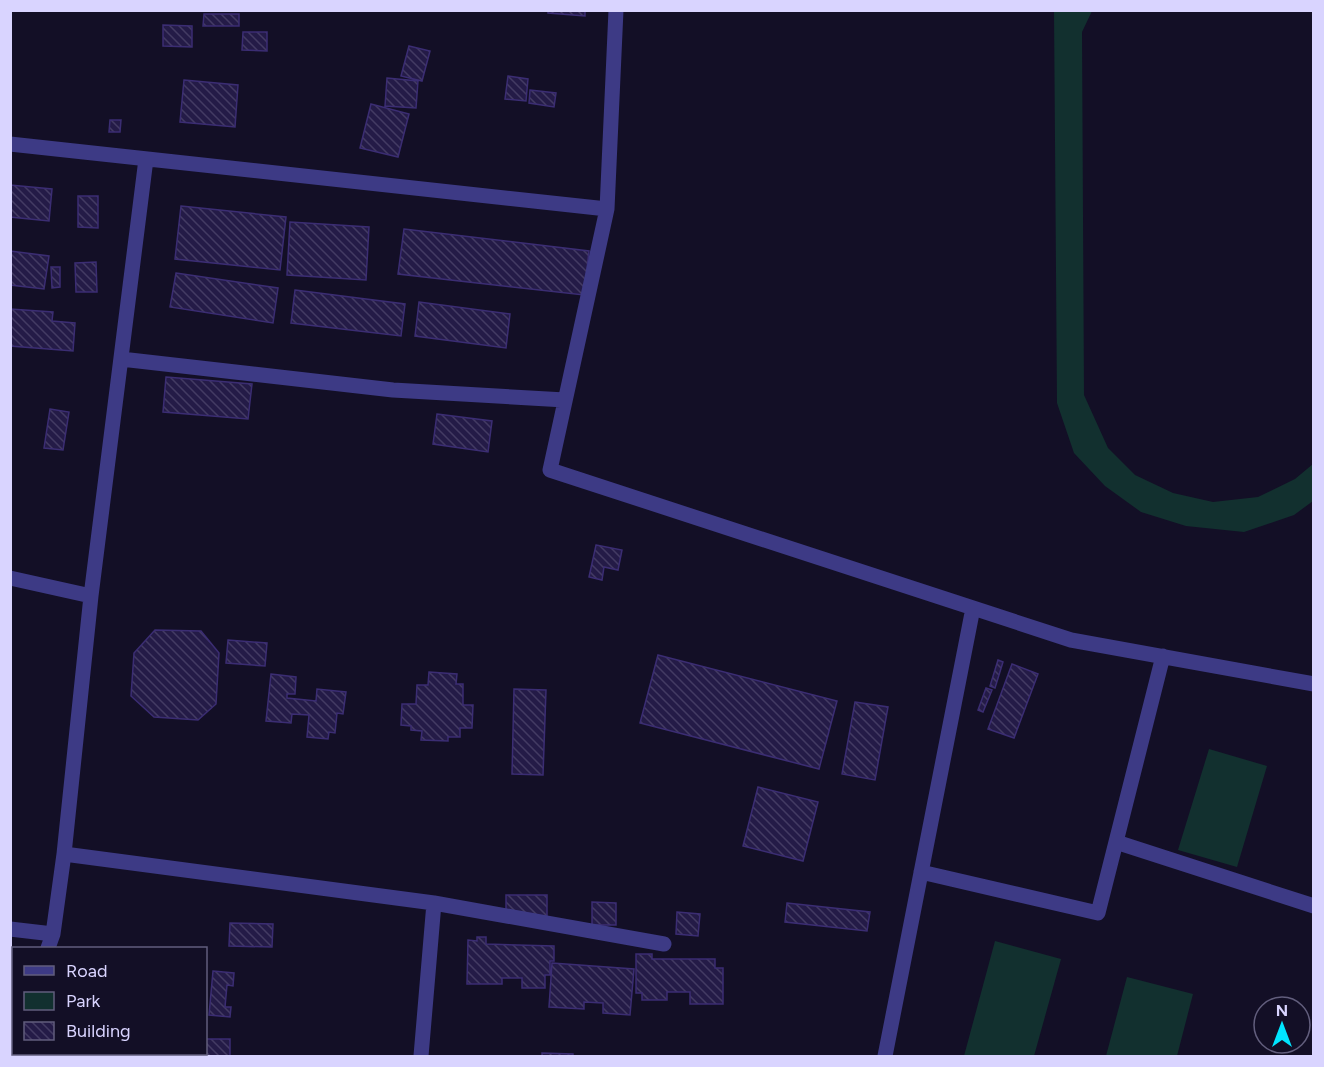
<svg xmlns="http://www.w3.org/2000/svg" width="1324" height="1067" viewBox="0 0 1324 1067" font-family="Figtree,sans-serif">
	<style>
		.green { fill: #12302f }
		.building { fill: url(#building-back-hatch); stroke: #3b2d73; stroke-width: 1.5 }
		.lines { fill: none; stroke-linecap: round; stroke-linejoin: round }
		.minor { stroke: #3d3a85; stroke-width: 15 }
	</style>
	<defs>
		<pattern id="building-back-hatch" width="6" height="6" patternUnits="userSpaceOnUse" patternTransform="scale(1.5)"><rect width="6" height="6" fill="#241b47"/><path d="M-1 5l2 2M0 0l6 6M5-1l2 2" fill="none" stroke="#433b63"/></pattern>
	</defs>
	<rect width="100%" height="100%" fill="#130f26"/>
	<path class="green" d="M 1054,11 L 1092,11 L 1082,32 L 1084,395 L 1108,448 L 1135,475 L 1173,493 L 1213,502 L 1258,497 L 1295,479 L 1313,464 L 1313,501 L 1294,515 L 1244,532 L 1186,526 L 1141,512 L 1105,486 L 1074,453 L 1057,403 Z
		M 1209,749 L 1267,766 L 1237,867 L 1178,850 Z
		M 995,941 L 1061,959 L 1034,1056 L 964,1056 Z
		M 1127,977 L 1193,994 L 1177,1056 L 1106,1056 Z"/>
	<path class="building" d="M 548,10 L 585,10 L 585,16 L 548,13 Z
		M 204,14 L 239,14 L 239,26 L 203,26 Z
		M 163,25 L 192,26 L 192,47 L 163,46 Z
		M 243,32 L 267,32 L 267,51 L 242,50 Z
		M 409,46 L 430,51 L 422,81 L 401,76 Z
		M 508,76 L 528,79 L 526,101 L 505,99 Z
		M 387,78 L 418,81 L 416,108 L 385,106 Z
		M 184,80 L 238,85 L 235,127 L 180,122 Z
		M 530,90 L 556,93 L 554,107 L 529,103 Z
		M 371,104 L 409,114 L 398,157 L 360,148 Z
		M 110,120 L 121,120 L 120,132 L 109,132 Z
		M 10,185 L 52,189 L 49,221 L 10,217 Z
		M 78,196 L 98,196 L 98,228 L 78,227 Z
		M 181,206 L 286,217 L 280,270 L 175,259 Z
		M 290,222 L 369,227 L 366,280 L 287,275 Z
		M 404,229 L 589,251 L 584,295 L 398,274 Z
		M 10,251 L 49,256 L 44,289 L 10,285 Z
		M 96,262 L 97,292 L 76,292 L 75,263 Z
		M 51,267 L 60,267 L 60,287 L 52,288 Z
		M 176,273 L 278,288 L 273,323 L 170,307 Z
		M 295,290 L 405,304 L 401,336 L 291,323 Z
		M 419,302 L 510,314 L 506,348 L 415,336 Z
		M 10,309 L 53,312 L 52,321 L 75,323 L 73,351 L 10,346 Z
		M 166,377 L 252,384 L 248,419 L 163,412 Z
		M 50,409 L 69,412 L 63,450 L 44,448 Z
		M 437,414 L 492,421 L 488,452 L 433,444 Z
		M 596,545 L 622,550 L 618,570 L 604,567 L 602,580 L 589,577 Z
		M 155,630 L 201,631 L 219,653 L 216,704 L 198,720 L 154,717 L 131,696 L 134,653 Z
		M 228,640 L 267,643 L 265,666 L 226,663 Z
		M 658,655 L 837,701 L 819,769 L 640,723 Z
		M 998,660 L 1003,662 L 995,688 L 990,686 Z
		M 1012,664 L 1038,674 L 1014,738 L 988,729 Z
		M 429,672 L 457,674 L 456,684 L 463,684 L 463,705 L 473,705 L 472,728 L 460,728 L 460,737 L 448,737 L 448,741 L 421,740 L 422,731 L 411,730 L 411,726 L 401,725 L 402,704 L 416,704 L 417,685 L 428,685 Z
		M 271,674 L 296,677 L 295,694 L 287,694 L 287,698 L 316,701 L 317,689 L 346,692 L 343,714 L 337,713 L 335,733 L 329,732 L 328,739 L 307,737 L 309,715 L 292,714 L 291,723 L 266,721 Z
		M 986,688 L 992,690 L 983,712 L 978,710 Z
		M 514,689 L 546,690 L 543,775 L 512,774 Z
		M 855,702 L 888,707 L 875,780 L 842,774 Z
		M 758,787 L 818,802 L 803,861 L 743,846 Z
		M 506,895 L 547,895 L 547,919 L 506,918 Z
		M 592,902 L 616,903 L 616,925 L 592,925 Z
		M 787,903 L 870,912 L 867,931 L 785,922 Z
		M 677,912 L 700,914 L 698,936 L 676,934 Z
		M 230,923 L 273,924 L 272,947 L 229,946 Z
		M 477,937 L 486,937 L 486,944 L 554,946 L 554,961 L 550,961 L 550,975 L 545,975 L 545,988 L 522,988 L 522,978 L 502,978 L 502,984 L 467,984 L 468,940 L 477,941 Z
		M 636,954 L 652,954 L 652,959 L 715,959 L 715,968 L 723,968 L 723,1004 L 690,1004 L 690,992 L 667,992 L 667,1000 L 642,1000 L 642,993 L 636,993 Z
		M 552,963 L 634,969 L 630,1015 L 603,1013 L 603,1003 L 584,1002 L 584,1009 L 549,1007 Z
		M 213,971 L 234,973 L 233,986 L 227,985 L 225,1007 L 231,1007 L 230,1017 L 209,1015 Z
		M 206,1039 L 230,1039 L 230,1056 L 194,1056 L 194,1054 L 206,1054 Z
		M 542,1053 L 573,1054 L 573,1056 L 542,1056 Z"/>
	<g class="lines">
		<path class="minor" d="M 616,10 L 607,209 L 550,470 L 1071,640 L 1314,684
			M 10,144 L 607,209
			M 121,359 L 393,390 L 565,400
			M 10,578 L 91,596
			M 1116,842 L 1314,906
			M 64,854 L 434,903 L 421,1056
			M 921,872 L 1098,913 L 1163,656
			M 434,903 L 664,944
			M 10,929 L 53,934
			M 48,948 L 53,934 L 64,854 L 91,596 L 146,159
			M 10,1012 L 14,1009
			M 885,1056 L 973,608"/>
	</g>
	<rect width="1324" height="1067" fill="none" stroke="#d9d4ff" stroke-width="24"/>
	<rect x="12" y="947" width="195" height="108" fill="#130f26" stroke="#625e7d" stroke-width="1.5"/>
	<rect x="24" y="966" width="30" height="9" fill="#3d3a85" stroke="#625e7d" stroke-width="1.5"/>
	<text x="66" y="977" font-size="18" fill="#d9d4ff">Road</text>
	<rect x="24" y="992" width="30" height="18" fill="#12302f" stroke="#625e7d" stroke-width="1.5"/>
	<text x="66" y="1007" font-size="18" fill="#d9d4ff">Park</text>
	<rect x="24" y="1022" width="30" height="18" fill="url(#building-back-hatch)" stroke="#625e7d" stroke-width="1.5"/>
	<text x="66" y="1037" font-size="18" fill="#d9d4ff">Building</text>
	<g transform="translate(1282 1025)"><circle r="28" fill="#130f26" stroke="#625e7d" stroke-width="1.5"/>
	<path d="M0-4.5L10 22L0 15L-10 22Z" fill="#00e5ff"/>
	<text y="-9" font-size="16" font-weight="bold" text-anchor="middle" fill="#d9d4ff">N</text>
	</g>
</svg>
